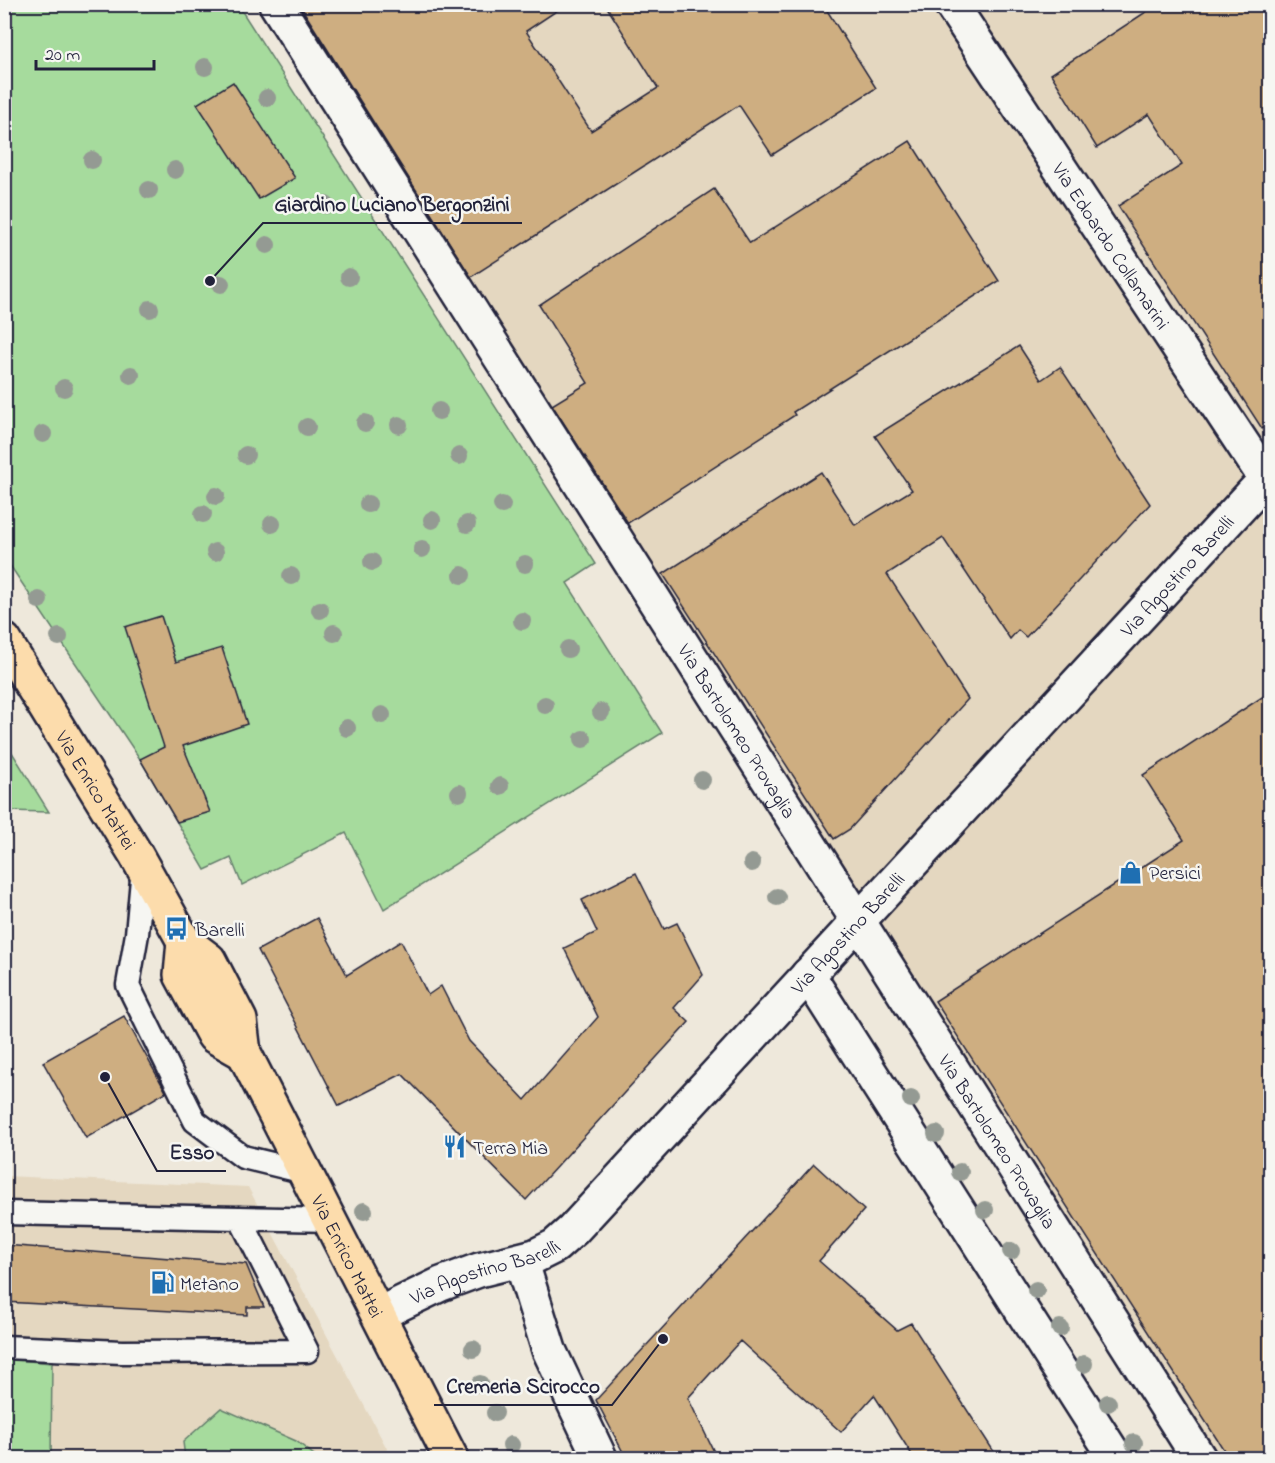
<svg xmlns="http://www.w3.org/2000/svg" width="1275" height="1463" viewBox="0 0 1275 1463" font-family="'Indie Flower',sans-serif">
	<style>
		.built { fill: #e4d7c0 }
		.green { fill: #a6db9d; stroke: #647e6c; stroke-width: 1.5 }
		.building { fill: #ceae81; stroke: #22223b; stroke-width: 1.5 }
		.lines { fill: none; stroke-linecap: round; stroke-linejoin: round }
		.lane-casing { stroke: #22223b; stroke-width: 27 }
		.street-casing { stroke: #22223b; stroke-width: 38 }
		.primary-casing { stroke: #22223b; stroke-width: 38 }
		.lane { stroke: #f6f6f2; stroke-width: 22 }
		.street { stroke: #f6f6f2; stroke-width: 33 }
		.primary { stroke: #fcdcac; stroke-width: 33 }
		.tree { fill: #949a93 }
		.labels { text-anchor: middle; stroke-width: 5; stroke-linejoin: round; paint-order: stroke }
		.street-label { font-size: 20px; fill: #22223b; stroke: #f6f6f2 }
		.poi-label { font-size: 20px; fill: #22223b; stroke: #f6f6f2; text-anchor: start }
		.leader { fill: none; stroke: #22223b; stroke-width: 2 }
		.callout-dot { fill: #22223b; stroke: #f6f6f2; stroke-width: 2 }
		.callout-label { font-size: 21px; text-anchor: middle; font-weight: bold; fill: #22223b; stroke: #f6f6f2; stroke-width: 5; stroke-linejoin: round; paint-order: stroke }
	</style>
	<rect width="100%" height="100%" fill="#eee8db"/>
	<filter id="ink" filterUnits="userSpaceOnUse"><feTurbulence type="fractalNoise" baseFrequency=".0167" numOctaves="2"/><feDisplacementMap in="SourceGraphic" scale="12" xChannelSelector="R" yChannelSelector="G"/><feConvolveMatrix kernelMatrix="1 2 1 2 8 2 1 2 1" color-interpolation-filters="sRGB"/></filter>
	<g filter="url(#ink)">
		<path class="built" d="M 267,5 L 1270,5 L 1270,1458 L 1185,1458 Z
			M 5,1176 L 248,1187 L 392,1458 L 5,1458 Z"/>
		<path class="green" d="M 4,5 L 238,5 L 596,564 L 567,583 L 662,733 L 384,909 L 346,833 L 242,885 L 231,858 L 205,870 L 140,759 L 5,558 Z
			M 4,741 L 5,741 L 49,812 L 5,811 Z
			M 5,1359 L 52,1363 L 51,1458 L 5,1458 Z
			M 221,1408 L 296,1441 L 318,1458 L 185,1458 L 183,1442 Z"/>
		<path class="building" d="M 299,4 L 567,4 L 526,31 L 591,131 L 658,88 L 605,4 L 823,4 L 876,88 L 772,155 L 739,105 L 471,277 Z
			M 1158,4 L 1270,4 L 1270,441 L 1118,206 L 1182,165 L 1149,114 L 1097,148 L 1051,74 Z
			M 233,82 L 295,178 L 259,199 L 197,104 Z
			M 910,141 L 999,281 L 793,412 L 795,415 L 628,523 L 552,405 L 588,383 L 539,305 L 714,189 L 750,243 Z
			M 1019,346 L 1041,380 L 1060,367 L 1150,504 L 1026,637 L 1018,630 L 1010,639 L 943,538 L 887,574 L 968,699 L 850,829 L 834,839 L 663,574 L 821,472 L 855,525 L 912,490 L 875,436 Z
			M 161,616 L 176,662 L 222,648 L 247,724 L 183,746 L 210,812 L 177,822 L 140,759 L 164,747 L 125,627 Z
			M 1270,692 L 1270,1458 L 1229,1458 L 935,1001 L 1184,840 L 1143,775 Z
			M 636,873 L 664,929 L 677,923 L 703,975 L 674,1008 L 689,1022 L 526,1200 L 402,1074 L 339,1106 L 258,950 L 317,918 L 347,975 L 401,941 L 428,995 L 441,986 L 469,1041 L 525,1100 L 598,1017 L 564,948 L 597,932 L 582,900 Z
			M 124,1016 L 166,1092 L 86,1138 L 43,1062 Z
			M 814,1164 L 864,1210 L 819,1261 L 897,1330 L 911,1323 L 998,1458 L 914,1458 L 874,1395 L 841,1432 L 740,1341 L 688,1398 L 717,1458 L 626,1458 L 596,1400 Z
			M 4,1245 L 246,1264 L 264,1307 L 247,1307 L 247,1315 L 4,1302 Z"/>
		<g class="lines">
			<defs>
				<path id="lane" d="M 143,868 L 137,934 L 128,985 L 195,1121 L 243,1157 L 305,1172
					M 4,1213 L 330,1220
					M 4,1347 L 122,1352 L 307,1351 L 240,1218"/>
				<g id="street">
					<path id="s1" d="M 276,4 L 1199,1458"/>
					<path id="s2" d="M 951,4 L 1270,485"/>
					<path d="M 808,975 L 1116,1458"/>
					<path d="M 521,1260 L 549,1350 L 600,1458"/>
					<path id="s3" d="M 379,1314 L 441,1284 L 479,1270 L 535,1256 L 555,1246 L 573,1230 L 1266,479"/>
				</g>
				<g id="primary">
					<path id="s4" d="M 4,640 L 135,853 L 184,941 L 209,960 L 240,1020 L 244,1053 L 451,1458"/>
					<path d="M 184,941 L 181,975 L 214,1036 L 244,1053"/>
				</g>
			</defs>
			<use href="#lane" class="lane-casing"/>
			<use href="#street" class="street-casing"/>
			<use href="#primary" class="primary-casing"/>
			<use href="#lane" class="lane"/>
			<use href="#street" class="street"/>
			<use href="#primary" class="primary"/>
		</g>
		<g class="tree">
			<circle cx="205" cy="67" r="9"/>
			<circle cx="267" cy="98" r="9"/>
			<circle cx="92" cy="160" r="9"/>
			<circle cx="175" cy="170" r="9"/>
			<circle cx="149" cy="190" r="9"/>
			<circle cx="326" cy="205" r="9"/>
			<circle cx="267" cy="245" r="9"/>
			<circle cx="349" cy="277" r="9"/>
			<circle cx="221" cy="284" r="9"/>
			<circle cx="150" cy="309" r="9"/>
			<circle cx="131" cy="375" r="9"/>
			<circle cx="64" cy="388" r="9"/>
			<circle cx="439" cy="411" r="9"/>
			<circle cx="365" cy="423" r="9"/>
			<circle cx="399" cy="425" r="9"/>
			<circle cx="307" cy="427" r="9"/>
			<circle cx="43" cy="434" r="9"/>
			<circle cx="246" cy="455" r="9"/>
			<circle cx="459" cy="456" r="9"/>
			<circle cx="216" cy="496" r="9"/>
			<circle cx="368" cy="504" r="9"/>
			<circle cx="502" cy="505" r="9"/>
			<circle cx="203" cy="514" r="9"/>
			<circle cx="432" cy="520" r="9"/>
			<circle cx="272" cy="524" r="9"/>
			<circle cx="467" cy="524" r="9"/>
			<circle cx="422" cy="549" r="9"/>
			<circle cx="215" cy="552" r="9"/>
			<circle cx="372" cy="562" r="9"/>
			<circle cx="525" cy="564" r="9"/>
			<circle cx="462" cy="575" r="9"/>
			<circle cx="291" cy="576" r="9"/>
			<circle cx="39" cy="600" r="9"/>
			<circle cx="320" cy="610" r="9"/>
			<circle cx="522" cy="621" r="9"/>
			<circle cx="334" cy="633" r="9"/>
			<circle cx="59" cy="637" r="9"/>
			<circle cx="568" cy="649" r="9"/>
			<circle cx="545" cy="705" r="9"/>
			<circle cx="601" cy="712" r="9"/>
			<circle cx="382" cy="715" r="9"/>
			<circle cx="347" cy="728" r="9"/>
			<circle cx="583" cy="739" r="9"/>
			<circle cx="702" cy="780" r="9"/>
			<circle cx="500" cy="786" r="9"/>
			<circle cx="459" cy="793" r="9"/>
			<circle cx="752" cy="863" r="9"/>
			<circle cx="777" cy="897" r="9"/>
			<circle cx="911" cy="1099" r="9"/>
			<circle cx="936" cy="1134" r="9"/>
			<circle cx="960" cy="1172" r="9"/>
			<circle cx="985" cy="1210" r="9"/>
			<circle cx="364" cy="1211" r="9"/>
			<circle cx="1011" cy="1251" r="9"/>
			<circle cx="1036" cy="1290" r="9"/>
			<circle cx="1060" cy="1328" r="9"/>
			<circle cx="473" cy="1349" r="9"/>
			<circle cx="1084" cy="1364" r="9"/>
			<circle cx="480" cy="1384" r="9"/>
			<circle cx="1108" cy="1403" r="9"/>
			<circle cx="495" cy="1413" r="9"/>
			<circle cx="1134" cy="1443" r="9"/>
			<circle cx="511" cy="1445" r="9"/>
		</g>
	</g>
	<defs>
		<symbol id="shop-bare" viewBox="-9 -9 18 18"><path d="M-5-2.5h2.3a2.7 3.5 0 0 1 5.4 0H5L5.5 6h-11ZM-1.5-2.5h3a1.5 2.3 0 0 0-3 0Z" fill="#1f6fb2" stroke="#f6f6f2" stroke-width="2.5" paint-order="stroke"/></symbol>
		<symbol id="bus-bare" viewBox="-9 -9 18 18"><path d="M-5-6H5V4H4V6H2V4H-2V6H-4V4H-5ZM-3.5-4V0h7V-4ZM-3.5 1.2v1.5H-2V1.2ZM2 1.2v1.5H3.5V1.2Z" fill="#1f6fb2" stroke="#f6f6f2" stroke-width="2.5" paint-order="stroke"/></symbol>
		<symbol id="restaurant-bare" viewBox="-9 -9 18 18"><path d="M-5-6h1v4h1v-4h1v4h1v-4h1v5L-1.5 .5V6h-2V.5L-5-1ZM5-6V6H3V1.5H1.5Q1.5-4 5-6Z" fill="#1f6fb2" stroke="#f6f6f2" stroke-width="2.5" paint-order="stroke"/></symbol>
		<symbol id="fuel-bare" viewBox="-9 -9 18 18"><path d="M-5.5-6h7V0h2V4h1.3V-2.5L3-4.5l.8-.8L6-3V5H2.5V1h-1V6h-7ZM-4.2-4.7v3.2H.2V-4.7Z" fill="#1f6fb2" stroke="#f6f6f2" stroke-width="2.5" paint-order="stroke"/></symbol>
	</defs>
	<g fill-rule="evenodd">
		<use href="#shop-bare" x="1114" y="856" width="33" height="33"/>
		<use href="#bus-bare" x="160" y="912" width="33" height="33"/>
		<use href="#restaurant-bare" x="438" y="1130" width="33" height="33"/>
		<use href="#fuel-bare" x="146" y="1266" width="33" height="33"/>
	</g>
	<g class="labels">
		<g class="street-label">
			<text dy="7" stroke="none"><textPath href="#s2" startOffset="290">Via Edoardo Collamarini</textPath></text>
			<text dy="7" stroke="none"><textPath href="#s3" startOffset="1104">Via Agostino Barelli</textPath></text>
			<text dy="7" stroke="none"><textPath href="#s1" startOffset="861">Via Bartolomeo Provaglia</textPath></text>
			<text dy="7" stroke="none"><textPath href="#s4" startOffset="176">Via Enrico Mattei</textPath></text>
			<text dy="7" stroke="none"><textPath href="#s3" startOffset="618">Via Agostino Barelli</textPath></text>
			<text dy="7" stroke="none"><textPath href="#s1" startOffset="1347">Via Bartolomeo Provaglia</textPath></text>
			<text dy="7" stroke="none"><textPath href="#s4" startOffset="711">Via Enrico Mattei</textPath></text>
			<text dy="7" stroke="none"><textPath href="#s3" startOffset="114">Via Agostino Barelli</textPath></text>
		</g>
		<g class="poi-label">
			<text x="1149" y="879">Persici</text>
			<text x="195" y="936">Barelli</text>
			<text x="473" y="1154">Terra Mia</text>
			<text x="180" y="1290">Metano</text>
		</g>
	</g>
	<path class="leader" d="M210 281L263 223H522M105 1077L157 1171H226M663 1339L612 1405H434"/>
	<g class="callout-dot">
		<circle cx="210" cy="281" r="6"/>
		<circle cx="105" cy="1077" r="6"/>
		<circle cx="663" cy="1339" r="6"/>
	</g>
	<g class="callout-label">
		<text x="392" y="211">Giardino Luciano Bergonzini</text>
		<text x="192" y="1159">Esso</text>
		<text x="523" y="1393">Cremeria Scirocco</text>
	</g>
	<rect width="1275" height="1463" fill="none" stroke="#f6f6f2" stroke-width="24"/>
	<rect x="12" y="12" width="1251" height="1439" fill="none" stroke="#22223b" stroke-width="2" filter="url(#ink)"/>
	<path d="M36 60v9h118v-9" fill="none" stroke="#22223b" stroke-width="3"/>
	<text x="45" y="60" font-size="18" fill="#22223b" stroke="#f6f6f2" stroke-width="4.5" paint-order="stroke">20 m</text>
</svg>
